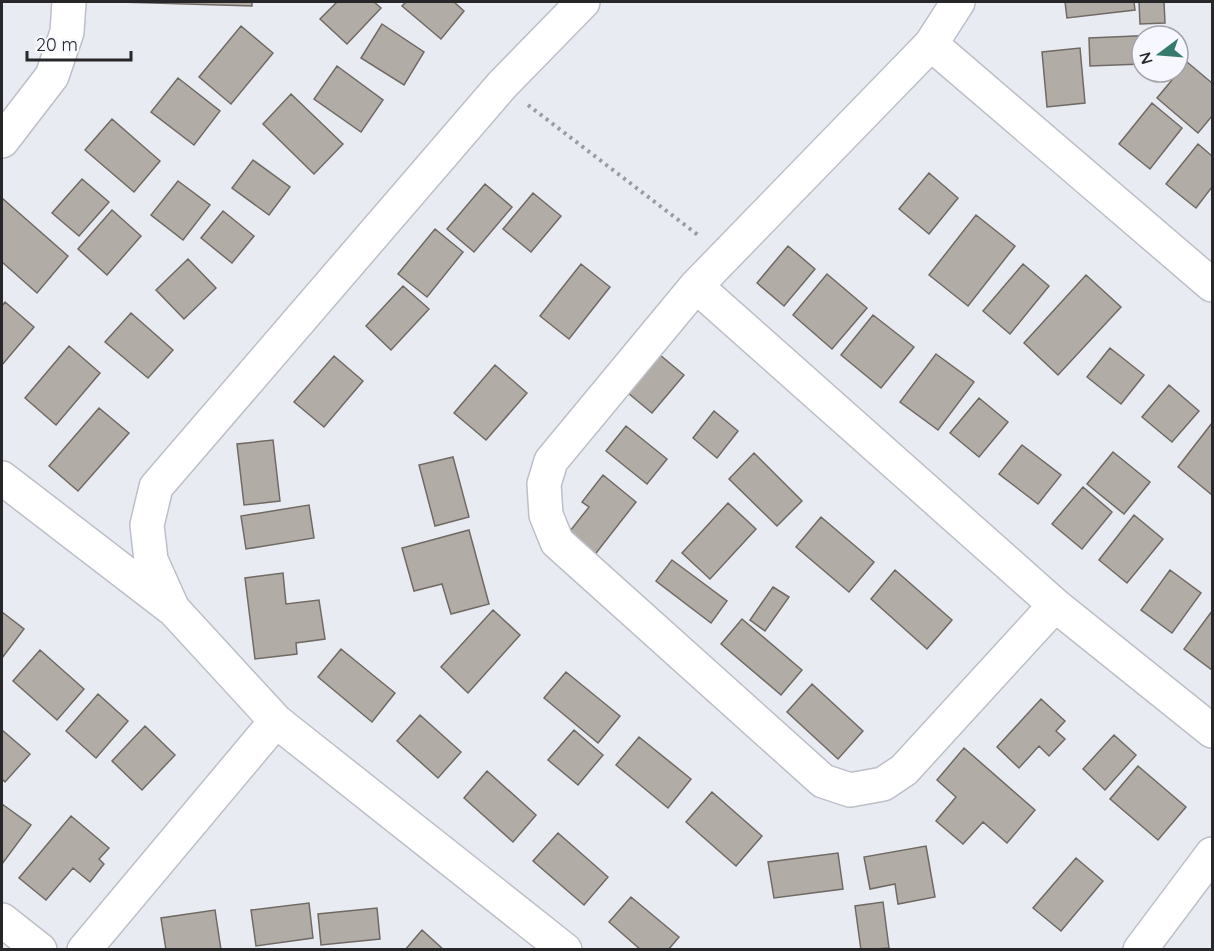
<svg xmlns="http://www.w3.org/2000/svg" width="1214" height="951" viewBox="0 0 1214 951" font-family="Quicksand,sans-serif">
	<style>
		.building { fill: #b2aca6; stroke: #706a64; stroke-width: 1.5 }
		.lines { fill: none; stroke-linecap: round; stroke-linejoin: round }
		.minor-casing { stroke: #bdbfc7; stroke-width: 36 }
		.path { stroke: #9b9ca2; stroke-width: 4; stroke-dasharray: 3 4.5; stroke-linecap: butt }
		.minor { stroke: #fff; stroke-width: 33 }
	</style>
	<rect width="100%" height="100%" fill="#e9ebf3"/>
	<path class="building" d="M 119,2 L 252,2 L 252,6 Z
		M 337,2 L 374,2 L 381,8 L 347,44 L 320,19 Z
		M 406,2 L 454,2 L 464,11 L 441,39 L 402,6 Z
		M 1065,2 L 1134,2 L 1135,10 L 1067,18 Z
		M 1139,2 L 1164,2 L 1165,23 L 1140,24 Z
		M 382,24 L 424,52 L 404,85 L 361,58 Z
		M 241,26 L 273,53 L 231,104 L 199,77 Z
		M 1158,35 L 1142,36 L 1142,64 L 1090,66 L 1089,38 Z
		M 1080,48 L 1085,103 L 1047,107 L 1042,52 Z
		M 1187,62 L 1212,83 L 1212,116 L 1198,133 L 1157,98 Z
		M 337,66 L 383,100 L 361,132 L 314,99 Z
		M 178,78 L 220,111 L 194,145 L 151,112 Z
		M 291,94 L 343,144 L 314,174 L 263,124 Z
		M 1152,103 L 1182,128 L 1150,169 L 1119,144 Z
		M 112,119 L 160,161 L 134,192 L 85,150 Z
		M 1198,144 L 1212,156 L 1212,187 L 1196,208 L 1166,184 Z
		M 253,160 L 290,187 L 269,215 L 232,188 Z
		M 929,173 L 958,198 L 929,234 L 899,209 Z
		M 82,179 L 109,202 L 79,236 L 52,213 Z
		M 178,181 L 210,205 L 183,240 L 151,215 Z
		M 485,184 L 512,207 L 474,252 L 447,229 Z
		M 533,193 L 561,216 L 531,252 L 503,229 Z
		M 2,198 L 68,256 L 37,293 L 2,262 Z
		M 112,210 L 141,236 L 107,275 L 78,249 Z
		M 223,211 L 254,236 L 232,263 L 201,238 Z
		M 976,215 L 1015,246 L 968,306 L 929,275 Z
		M 435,229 L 463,252 L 427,297 L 398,274 Z
		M 788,246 L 815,269 L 784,306 L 757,283 Z
		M 188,259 L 216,288 L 184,319 L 156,290 Z
		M 581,264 L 610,287 L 569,339 L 540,316 Z
		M 1023,264 L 1049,286 L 1010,334 L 983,311 Z
		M 827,274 L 867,308 L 832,349 L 793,315 Z
		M 1086,275 L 1121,307 L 1058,375 L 1024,343 Z
		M 403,286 L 429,309 L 391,350 L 366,326 Z
		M 5,302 L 34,327 L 2,365 L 2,306 Z
		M 131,313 L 173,350 L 148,378 L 105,342 Z
		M 873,315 L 914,347 L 881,388 L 841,355 Z
		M 69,346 L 100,373 L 56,425 L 25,398 Z
		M 1110,348 L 1144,375 L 1121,404 L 1087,377 Z
		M 654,350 L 684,375 L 652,413 L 622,388 Z
		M 936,354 L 974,382 L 938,430 L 900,402 Z
		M 334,356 L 363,381 L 324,427 L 294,402 Z
		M 495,365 L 527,393 L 486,440 L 454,413 Z
		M 1169,385 L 1199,411 L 1172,442 L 1142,417 Z
		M 979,398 L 1008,422 L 979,457 L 950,433 Z
		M 99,408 L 129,433 L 78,491 L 49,466 Z
		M 714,411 L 738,431 L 717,458 L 693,438 Z
		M 1212,423 L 1212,495 L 1178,467 Z
		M 626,426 L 667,459 L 647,484 L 606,451 Z
		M 273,440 L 280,501 L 244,505 L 237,444 Z
		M 1022,445 L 1061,475 L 1038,504 L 999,474 Z
		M 1113,452 L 1150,482 L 1124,514 L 1087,484 Z
		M 754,453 L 802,501 L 777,526 L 729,479 Z
		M 453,457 L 469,517 L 435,526 L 419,465 Z
		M 603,475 L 636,502 L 593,557 L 566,536 L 589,507 L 582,502 Z
		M 1083,487 L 1112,512 L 1082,549 L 1052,524 Z
		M 728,503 L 756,529 L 710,579 L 682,553 Z
		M 309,505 L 314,538 L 246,549 L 241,516 Z
		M 1134,515 L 1163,539 L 1127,583 L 1099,560 Z
		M 821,517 L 874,562 L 849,592 L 796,547 Z
		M 469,530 L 489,604 L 451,614 L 442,584 L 414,591 L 402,548 Z
		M 672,560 L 727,601 L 711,623 L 656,581 Z
		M 895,570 L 952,620 L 927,649 L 871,599 Z
		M 1170,570 L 1201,593 L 1172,633 L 1141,610 Z
		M 283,573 L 286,604 L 319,600 L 325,639 L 296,643 L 297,654 L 255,659 L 245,578 Z
		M 773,587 L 789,597 L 765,631 L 750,620 Z
		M 493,610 L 520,635 L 468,693 L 441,667 Z
		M 1212,611 L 1212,670 L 1184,649 Z
		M 2,612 L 24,629 L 2,658 Z
		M 742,619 L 802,670 L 781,695 L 721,644 Z
		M 341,649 L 395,693 L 372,722 L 318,677 Z
		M 40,650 L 84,689 L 57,720 L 13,681 Z
		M 566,672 L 620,716 L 598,743 L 544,698 Z
		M 812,684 L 863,731 L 838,759 L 787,712 Z
		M 98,694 L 128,721 L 96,758 L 66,731 Z
		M 1041,699 L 1065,721 L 1056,731 L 1065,739 L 1049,756 L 1039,746 L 1019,768 L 997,747 Z
		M 420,715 L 461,752 L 438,778 L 397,741 Z
		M 145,726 L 175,755 L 142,790 L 112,761 Z
		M 2,730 L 30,754 L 5,782 L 2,779 Z
		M 574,730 L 603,755 L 578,785 L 548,760 Z
		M 1114,735 L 1136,755 L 1105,790 L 1083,769 Z
		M 639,737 L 691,779 L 668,808 L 616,765 Z
		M 964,748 L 1035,810 L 1007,843 L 983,822 L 963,844 L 936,821 L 956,797 L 937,780 Z
		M 1138,766 L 1186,807 L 1158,840 L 1110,799 Z
		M 487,771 L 536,815 L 513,842 L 464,798 Z
		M 712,792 L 762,836 L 736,866 L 686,822 Z
		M 2,804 L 31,825 L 2,864 Z
		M 71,816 L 109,848 L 99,859 L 104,864 L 90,882 L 73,868 L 46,900 L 19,878 Z
		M 558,833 L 608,877 L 584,905 L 533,861 Z
		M 926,846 L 935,897 L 898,904 L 895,884 L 870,889 L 864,857 Z
		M 838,853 L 843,889 L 774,898 L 768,862 Z
		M 1076,858 L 1103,881 L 1061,931 L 1033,908 Z
		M 631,897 L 679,937 L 668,950 L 641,950 L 609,922 Z
		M 883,902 L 889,948 L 861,950 L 855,906 Z
		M 309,903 L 313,938 L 256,946 L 251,910 Z
		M 377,908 L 380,939 L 321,945 L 318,914 Z
		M 215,910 L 221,950 L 166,950 L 161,918 Z
		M 422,930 L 444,950 L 405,950 Z"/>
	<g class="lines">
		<defs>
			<path id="minor" d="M 958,2 L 931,44 L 1212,285
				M 931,44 L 696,286 L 551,461 L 544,484 L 546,515 L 557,542 L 823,781 L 850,790 L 883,784 L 904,770 L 1055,605
				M 2,141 L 52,76 L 67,32 L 69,2
				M 696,286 L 1055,605 L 1212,731
				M 2,478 L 171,608
				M 2,920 L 40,950
				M 84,950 L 276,721
				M 565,950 L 276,721 L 173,609 L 151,560 L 147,525 L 156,487 L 502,85 L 583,2
				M 1140,950 L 1212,854"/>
		</defs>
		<use href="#minor" class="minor-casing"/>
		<path class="path" d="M 528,105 L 698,235"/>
		<use href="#minor" class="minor"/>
	</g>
	<rect width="1214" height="951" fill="none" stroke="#27272a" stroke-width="6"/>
	<g transform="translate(1160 54) rotate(254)"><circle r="28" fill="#f7f8ff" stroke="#a4a4aa" stroke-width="1.5"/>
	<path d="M0-4.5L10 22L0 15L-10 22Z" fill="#377b6e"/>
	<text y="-9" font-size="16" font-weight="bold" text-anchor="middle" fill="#27272a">N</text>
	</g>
	<path d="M27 51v9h104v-9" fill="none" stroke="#27272a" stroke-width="3"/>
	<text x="36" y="51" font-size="18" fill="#27272a" stroke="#f7f8ff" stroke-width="4.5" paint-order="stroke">20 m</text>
</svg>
